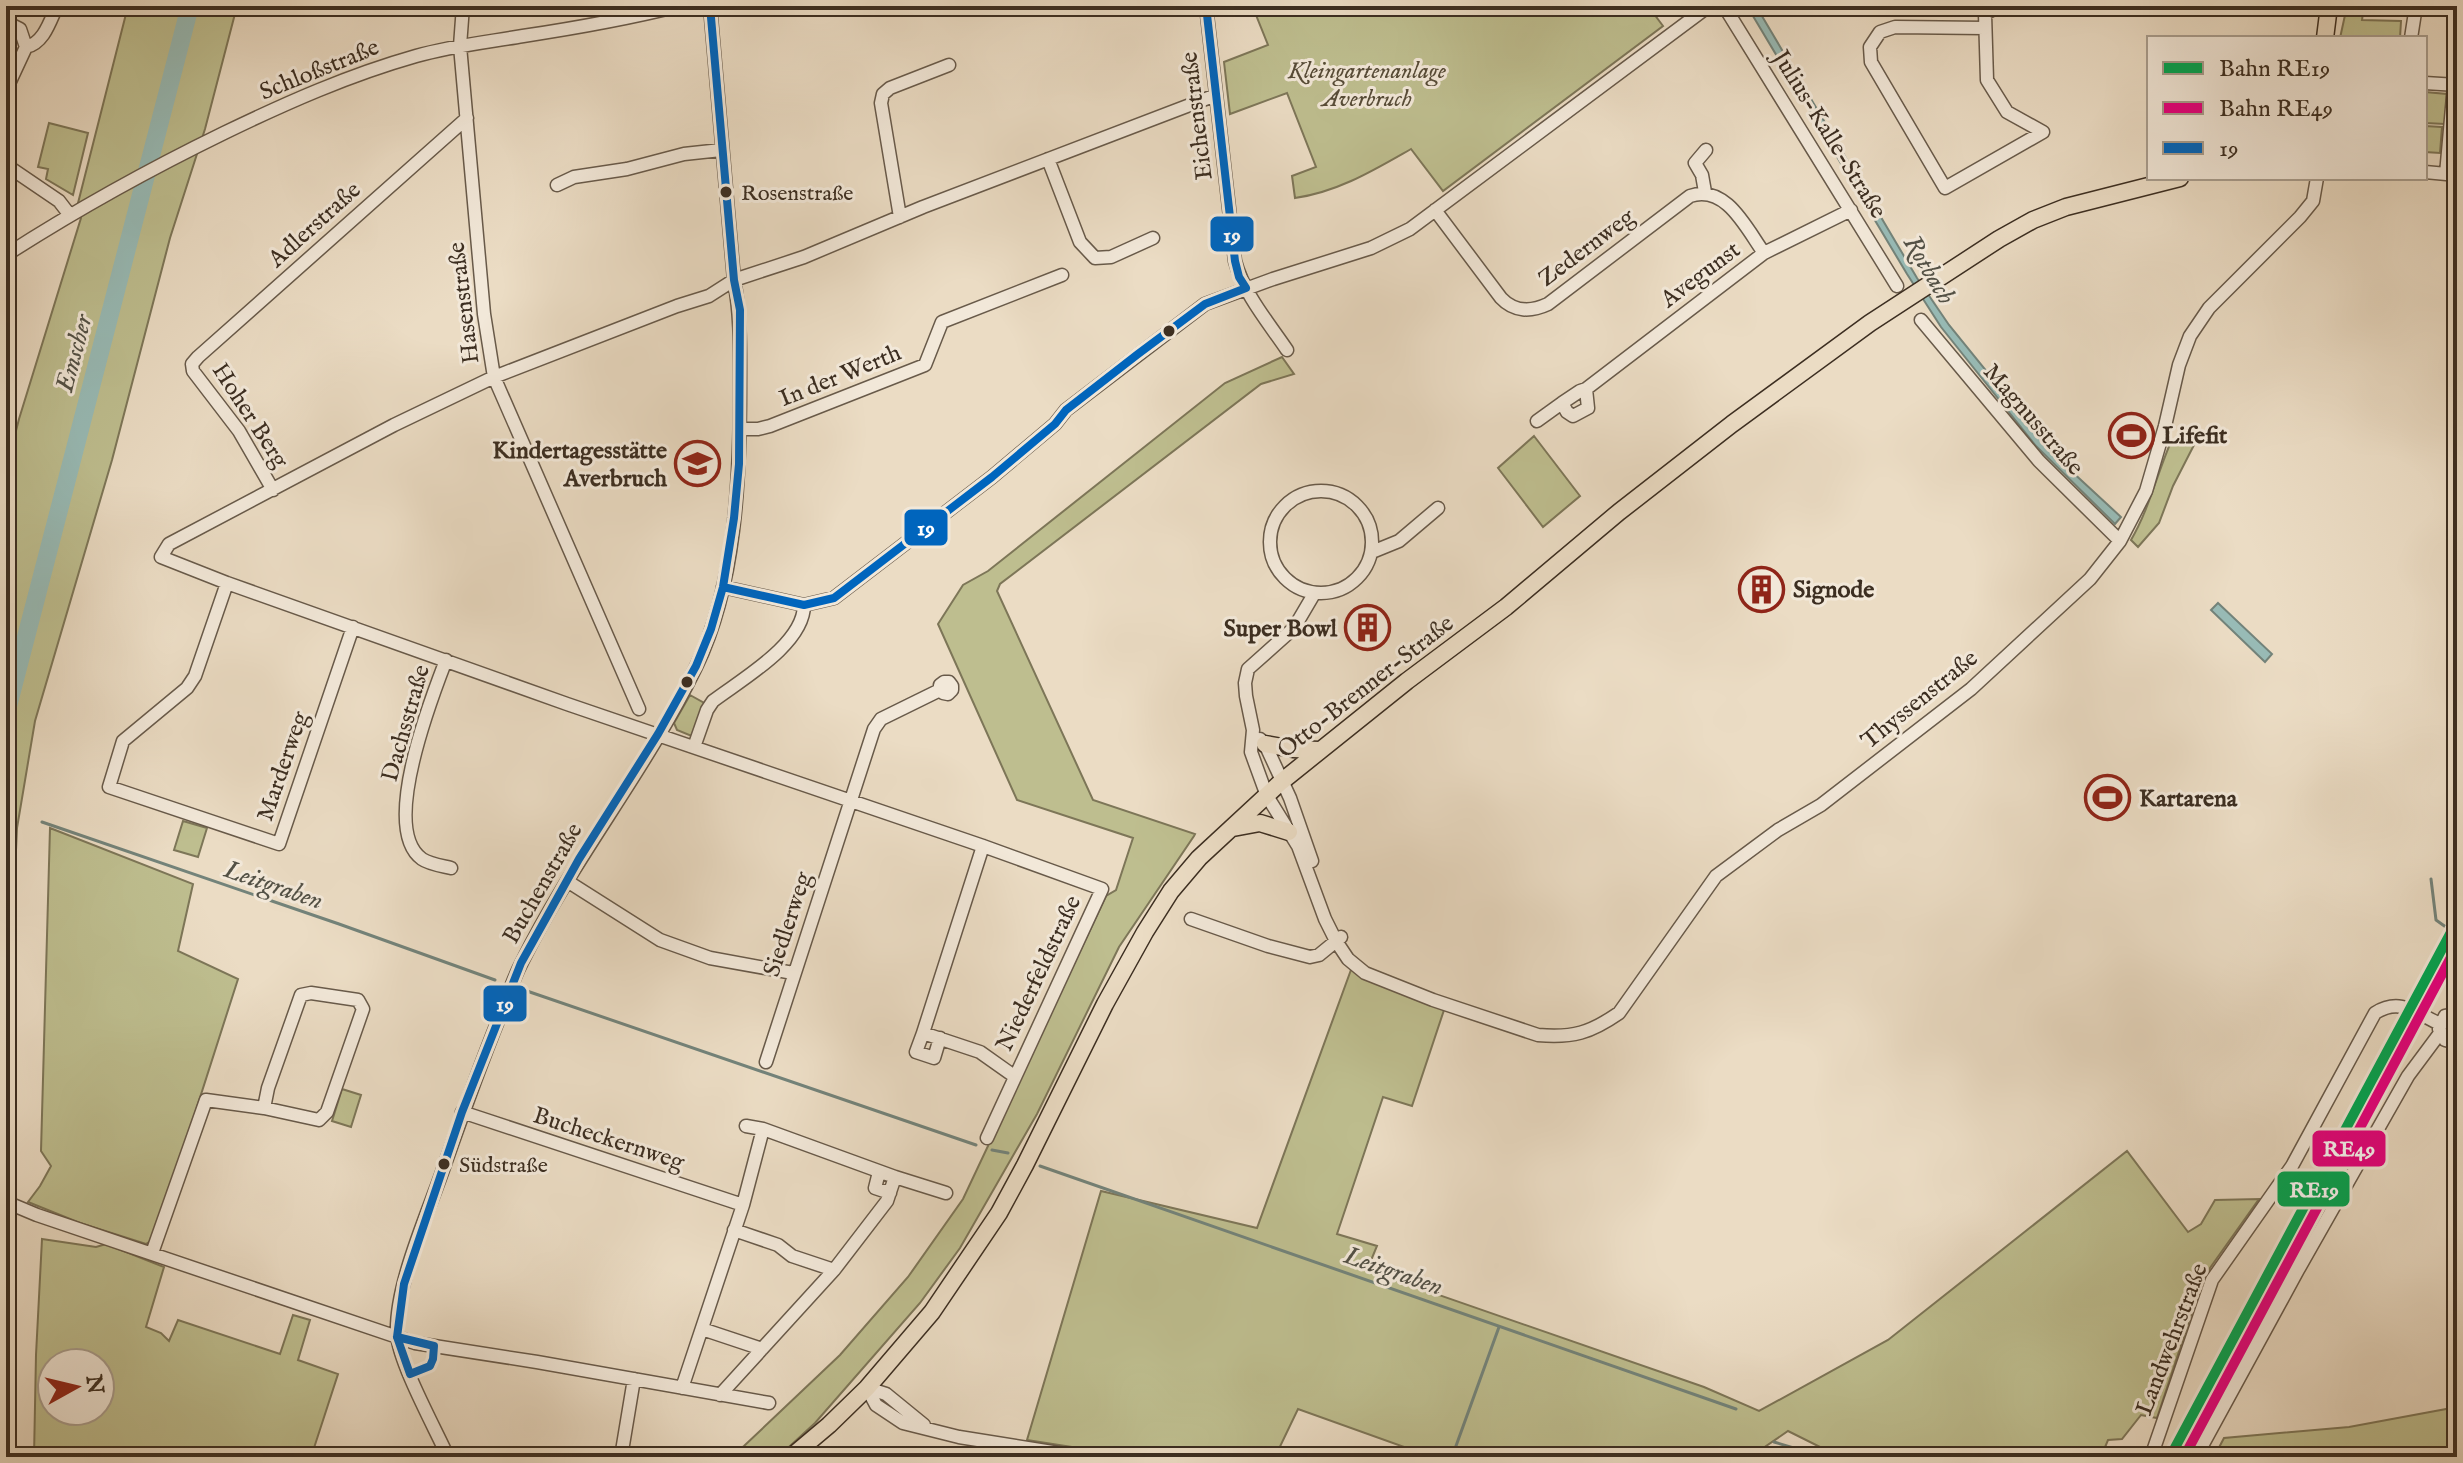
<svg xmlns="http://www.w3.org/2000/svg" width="2463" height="1463" viewBox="0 0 2463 1463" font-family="'IM FELL English',serif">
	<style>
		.green { fill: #bebe8f; stroke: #7d7658; stroke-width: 2; fill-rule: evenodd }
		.water { fill: #98bbb6; stroke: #73837a; stroke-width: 2 }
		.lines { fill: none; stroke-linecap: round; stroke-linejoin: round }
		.stream { stroke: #73837a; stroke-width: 3 }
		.river { stroke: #98bbb6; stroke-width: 18 }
		.minor-casing { stroke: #685a4a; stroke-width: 15 }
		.major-casing { stroke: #3c2e21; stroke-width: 19 }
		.minor { stroke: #f2e8d9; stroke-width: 12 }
		.major { stroke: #ebdcc4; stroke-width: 16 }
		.bus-1-casing { stroke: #f2e8d9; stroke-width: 14 }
		.bus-1 { stroke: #0065bd; stroke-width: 8 }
		.rail-1-casing { stroke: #f2e8d9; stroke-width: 16 }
		.rail-2-casing { stroke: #f2e8d9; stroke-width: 16 }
		.rail-1 { stroke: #00a651; stroke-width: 10 }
		.rail-2 { stroke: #e5007d; stroke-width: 10 }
		.bus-dot { fill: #3c2e21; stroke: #f2e8d9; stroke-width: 3 }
		.labels { text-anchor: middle; stroke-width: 6; stroke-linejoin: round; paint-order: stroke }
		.bus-label { font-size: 22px; fill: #3c2e21; stroke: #f2e8d9; text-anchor: start }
		.street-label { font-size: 24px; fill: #3c2e21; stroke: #f2e8d9 }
		.park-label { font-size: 24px; font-style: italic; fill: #564b37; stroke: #f2e8d9 }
		.poi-label { font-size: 24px; font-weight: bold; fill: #3c2e21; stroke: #f2e8d9; text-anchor: start }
		.water-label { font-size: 26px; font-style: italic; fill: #535146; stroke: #f2e8d9 }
		.line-badge { stroke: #f2e8d9; stroke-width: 3 }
		.badge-label { font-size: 22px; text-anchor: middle; font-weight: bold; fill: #fff }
	</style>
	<rect width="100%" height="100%" fill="#ebdcc4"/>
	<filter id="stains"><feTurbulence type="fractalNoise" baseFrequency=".0025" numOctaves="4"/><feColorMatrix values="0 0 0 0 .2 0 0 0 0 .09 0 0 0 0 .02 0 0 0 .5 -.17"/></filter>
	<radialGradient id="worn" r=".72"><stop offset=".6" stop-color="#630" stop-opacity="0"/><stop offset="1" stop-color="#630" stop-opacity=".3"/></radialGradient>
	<path class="green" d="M 128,6 L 237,6 L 205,129 L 170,238 L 112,460 L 35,721 L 17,828 L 6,1070 L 6,470 L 19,419 L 81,218 L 77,207 Z
		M 1255,6 L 1648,6 L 1663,26 L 1443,191 L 1411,149 C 1374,170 1338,192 1295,198 L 1292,176 L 1316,167 L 1287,93 L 1230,114 L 1224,62 L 1268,45 L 1256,15 Z
		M 2347,6 L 2364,6 L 2362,20 L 2401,21 L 2400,38 L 2340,38 Z
		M 2425,92 L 2447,94 L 2445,124 L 2425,123 Z
		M 49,123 L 88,133 L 73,195 L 46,179 L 48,169 L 38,167 Z
		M 2425,126 L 2442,127 L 2440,153 L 2425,152 Z
		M 1282,357 L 1294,374 L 1261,384 L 1000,584 L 997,591 L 1093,800 L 1195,834 L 1194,836 L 1119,947 L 1037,1114 L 960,1248 L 920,1303 L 815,1423 L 778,1457 L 727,1457 L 744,1446 L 840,1355 L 908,1277 L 963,1199 L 1106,896 L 1116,890 L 1133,838 L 1017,800 L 938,624 L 963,585 L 988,571 L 1225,383 Z
		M 1534,436 L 1580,496 L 1543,527 L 1498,468 Z
		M 2175,440 L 2187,440 L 2194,445 L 2173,486 L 2159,523 L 2138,547 L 2131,540 C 2149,509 2156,477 2170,444 Z
		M 690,695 L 706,704 L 694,737 L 677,730 L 674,723 Z
		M 183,821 L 207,828 L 198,857 L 174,850 Z
		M 50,828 L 193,884 L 178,951 L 238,979 L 155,1238 L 146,1244 L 80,1223 L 28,1202 L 40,1186 L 51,1166 L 41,1151 Z
		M 1352,967 L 1445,1007 L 1412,1106 L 1383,1097 L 1337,1234 L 1377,1246 L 1367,1270 L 1704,1387 L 1759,1411 L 1888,1340 L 2127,1151 L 2188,1232 L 2201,1224 L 2215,1200 L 2259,1199 L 2210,1268 L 2196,1300 L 2157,1418 L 2141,1415 L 2122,1439 L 2108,1440 L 2103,1452 L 2116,1457 L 1840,1457 L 1788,1431 L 1750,1457 L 1432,1457 L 1298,1409 L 1275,1457 L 1136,1457 L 1027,1440 L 1101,1191 L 1257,1228 Z
		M 342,1089 L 361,1095 L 351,1127 L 332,1121 Z
		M 6,1210 L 14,1384 L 10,1457 L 6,1457 Z
		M 42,1239 L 96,1247 L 106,1244 L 164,1267 L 146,1327 L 161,1333 L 169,1341 L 178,1320 L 280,1354 L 293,1315 L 310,1320 L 298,1360 L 338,1374 L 313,1451 L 331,1457 L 34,1457 L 36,1355 ZM 52,1363 L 100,1363 L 100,1411 L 52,1411 Z
		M 2457,1407 L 2457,1457 L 2214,1457 L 2224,1438 L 2349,1427 Z"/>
	<path class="water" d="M 1747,6 L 1756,6 L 1917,278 L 1949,325 L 2043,441 L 2068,468 L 2121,517 L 2115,524 L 2036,446 L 1941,327 L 1907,274 Z
		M 2218,603 L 2272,654 L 2265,662 L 2211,610 Z"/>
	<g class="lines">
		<path class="stream" d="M 42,822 L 339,924 L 495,980
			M 2431,879 L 2436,920 L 2457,935
			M 524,990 L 976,1145
			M 992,1150 L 1008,1153
			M 1040,1166 L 1736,1409
			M 1774,1442 L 1824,1457
			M 1452,1457 L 1499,1327"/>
		<path class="river" d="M 6,714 L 190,6"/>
		<defs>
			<path id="minor" d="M 463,6 L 460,46 L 484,314 L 494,377 L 639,709
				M 1206,6 L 1235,261 C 1244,294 1268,322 1287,350
				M 1724,6 L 1897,286
				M 6,22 L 20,29 L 26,47 L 6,90
				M 1985,28 L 1895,27 L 1880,32 L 1870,47 L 1871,62 L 1945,188 L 2043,132 L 2007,112 L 1987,80 L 1985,14 L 1999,6
				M 2411,38 L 2416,6
				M 26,47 C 44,43 50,21 57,6
				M 2425,83 L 2457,85
				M 1048,159 L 1080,242 L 1095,258 L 1111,257 L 1153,238
				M 6,165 L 59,201 L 69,214
				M 2425,172 L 2457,175
				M 2446,174 L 2454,85
				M 557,185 L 574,177 L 627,169 L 684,154 L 721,150
				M 1705,192 L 1702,175 L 1695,163 L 1706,150
				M 1435,210 L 1501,298 C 1514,312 1531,312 1548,304 L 1690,196 C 1726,184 1746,228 1764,253
				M 900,217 L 881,103 L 883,94 L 890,88 L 949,65
				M 6,255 C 76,210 148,170 224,133 C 286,103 349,75 416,56 C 451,46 488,42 523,36 C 576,28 627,19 679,6
				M 1921,320 L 2039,461 L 2120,541
				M 1586,389 L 1588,408 L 1573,416 L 1567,412 L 1562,403 L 1580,391 L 1586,389 L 1764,253 L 1851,210
				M 1537,421 L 1562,403
				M 740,429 L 758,429 L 770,426 L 925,365 L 942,322 L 1062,275
				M 273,490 L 239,431 L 193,371 L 192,364 L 198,357 L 467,118
				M1270 542a51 51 0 1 1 102 0a51 51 0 1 1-102 0Z
				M 1372,552 L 1399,541 L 1438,508
				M 227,583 L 195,676 L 187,688 L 123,741 L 109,787 L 279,844 L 353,627
				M 723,587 L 804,605 L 834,598 L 992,477 L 1055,424 L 1066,410 L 1205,304 L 1273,279 L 1371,248 L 1410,229 L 1709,6
				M 1314,594 L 1294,628 L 1248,669 L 1245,683 L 1246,696 L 1253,730 L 1251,752 L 1267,796 L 1298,846 L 1325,919 L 1336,941 L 1348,959 L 1365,973 L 1433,1000 L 1538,1035 C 1573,1038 1590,1033 1619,1013 L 1716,876 L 1778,830 L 1821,805 L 1971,689 L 2090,579 L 2120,541 L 2146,491 L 2165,426 L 2179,365 L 2190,336 L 2209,308 L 2300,217 L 2313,201 L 2317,178
				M 446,660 C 431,699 380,829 422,859 C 429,864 443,866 451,868
				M 1260,739 L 1265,744 L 1290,798 L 1312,861
				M 694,747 L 707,710 L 713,701 C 742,679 804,644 804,605
				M 983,846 L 923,1033 L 980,1052 L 1014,1076
				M 567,881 L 660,940 L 710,958 L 793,973
				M 1191,919 L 1268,946 L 1310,957 L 1319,955 L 1341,937
				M 2457,1014 L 2445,1016 L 2439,1029 L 2445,1040 L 2457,1043
				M 923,1033 L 916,1052 L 934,1058 L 940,1038
				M 766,1062 L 874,729 L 881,719 L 940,690 L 940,685 L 944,682 L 949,682 L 952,686 L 952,690 L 948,694 L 943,693 L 940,690
				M 462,1112 L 743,1205
				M 987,1138 L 1102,889 L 983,846 L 567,704 L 227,583 L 161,557 L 169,544 L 394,425 L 494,377 L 677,306 L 709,296 L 734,280 L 804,257 L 923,207 L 1216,95
				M 879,1172 L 875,1188 L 890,1193
				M 895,1177 L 946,1193
				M 2457,1196 L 2455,1245 L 2457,1303
				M 6,1202 L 37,1215 L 415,1343 L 537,1362 L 769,1403
				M 734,1230 L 778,1245 L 792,1256 L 834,1270
				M 152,1253 L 206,1100 L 264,1108 L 268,1088 L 301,995 L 311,993 L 358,1000 L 363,1009 L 327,1112 L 319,1120 L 264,1108
				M 702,1329 L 762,1349
				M 682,1388 L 743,1205 L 763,1129
				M 867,1388 L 876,1405 L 903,1423 L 959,1437 L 1084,1457
				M 867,1388 L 886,1394 L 924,1425
				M 720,1395 L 834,1270 L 887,1201 L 895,1177 L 763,1129 L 746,1126
				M 448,1457 C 435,1428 399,1363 397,1334 C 395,1284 429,1211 445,1164 C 462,1116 479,1068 498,1021 C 506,1001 512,981 522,962 C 572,860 646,770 696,667 C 736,585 740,478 740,387 C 740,351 741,316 734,280 L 710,6
				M 518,1457 L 527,1457
				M 621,1457 L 634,1379
				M 2151,1457 L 2212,1280 L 2292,1166 L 2375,1013 C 2400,997 2416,1013 2440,1024
				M 2196,1457 L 2298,1270 L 2408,1076 L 2440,1033"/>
			<path id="major" d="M 2325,38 L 2329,6
				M 1265,744 L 1293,749 L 1319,750
				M 1233,828 L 1260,823 L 1289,832
				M 791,1457 L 829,1425 L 867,1388 L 932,1312 L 999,1213 L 1025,1165 L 1105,1004 L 1145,932 L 1171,891 L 1199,858 L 1281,782 L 1407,681 L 1506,607 L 1619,512 L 1732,424 L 1870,323 L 1999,239 L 2033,220 L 2066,207 L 2180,178"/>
		</defs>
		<use href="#minor" class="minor-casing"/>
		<use href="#major" class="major-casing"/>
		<use href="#minor" class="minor"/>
		<use href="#major" class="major"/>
		<defs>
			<path id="bus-1" d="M 723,587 L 804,605 L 834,598 L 992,477 L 1055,424 L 1066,410 L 1138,354 L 1205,304 L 1246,288 L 1239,277 L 1235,261 L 1206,6
				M 397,1337 L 434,1346 L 433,1359 L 430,1366 L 410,1374 Z
				M 397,1337 L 404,1284 L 462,1112 L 521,963 L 579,859 L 658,734 L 696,666 L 711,629 L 723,587 L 734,518 L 739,464 L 740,310 L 734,280 L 710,6"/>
		</defs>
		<use href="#bus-1" class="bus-1-casing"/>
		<use href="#bus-1" class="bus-1"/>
		<defs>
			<path id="rail-1" d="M 2170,1457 L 2457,921"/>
			<path id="rail-2" d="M 2184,1457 L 2457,946"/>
		</defs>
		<use href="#rail-1" class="rail-1-casing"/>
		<use href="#rail-2" class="rail-2-casing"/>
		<use href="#rail-1" class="rail-1"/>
		<use href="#rail-2" class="rail-2"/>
	</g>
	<defs>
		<symbol id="stadium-ring" viewBox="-11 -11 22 22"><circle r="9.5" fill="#f2e8d9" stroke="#8f2418" stroke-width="1.5"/><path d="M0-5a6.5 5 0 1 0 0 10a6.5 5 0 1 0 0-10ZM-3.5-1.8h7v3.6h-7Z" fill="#8f2418"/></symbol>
		<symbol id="school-ring" viewBox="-11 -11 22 22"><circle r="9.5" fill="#f2e8d9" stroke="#8f2418" stroke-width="1.5"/><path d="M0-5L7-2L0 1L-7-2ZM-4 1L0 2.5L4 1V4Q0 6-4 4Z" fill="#8f2418"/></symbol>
		<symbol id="building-ring" viewBox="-11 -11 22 22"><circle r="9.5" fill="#f2e8d9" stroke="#8f2418" stroke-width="1.5"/><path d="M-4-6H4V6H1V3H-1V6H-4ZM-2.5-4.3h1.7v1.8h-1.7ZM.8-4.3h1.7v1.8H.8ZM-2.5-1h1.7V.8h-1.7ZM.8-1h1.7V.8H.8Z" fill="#8f2418"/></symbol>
	</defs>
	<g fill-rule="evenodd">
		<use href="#stadium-ring" x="2106" y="410" width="51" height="51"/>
		<use href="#school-ring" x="672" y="438" width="51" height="51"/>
		<use href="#building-ring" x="1736" y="564" width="51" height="51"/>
		<use href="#building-ring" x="1342" y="602" width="51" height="51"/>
		<use href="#stadium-ring" x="2082" y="772" width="51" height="51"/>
	</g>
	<g class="bus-dot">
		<circle cx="726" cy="192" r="7"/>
		<circle cx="1169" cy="331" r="7"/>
		<circle cx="687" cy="682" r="7"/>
		<circle cx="444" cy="1164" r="7"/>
	</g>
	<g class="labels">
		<g class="bus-label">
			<text x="741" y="200">Rosenstraße</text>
			<text x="459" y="1172">Südstraße</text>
		</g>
		<g class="street-label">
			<text transform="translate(319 69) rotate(-22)" y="8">Schloßstraße</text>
			<text transform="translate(1196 116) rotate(-97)" y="8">Eichenstraße</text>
			<text transform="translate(1830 134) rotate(58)" y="8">Julius-Kalle-Straße</text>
			<text transform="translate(314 224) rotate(-42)" y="8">Adlerstraße</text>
			<text transform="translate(1586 247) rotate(-37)" y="8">Zedernweg</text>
			<text transform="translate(1700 274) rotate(-37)" y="8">Avegunst</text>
			<text transform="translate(463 303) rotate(-97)" y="8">Hasenstraße</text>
			<text transform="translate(840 375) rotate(-22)" y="8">In der Werth</text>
			<text transform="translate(251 415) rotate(57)" y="8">Hoher Berg</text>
			<text transform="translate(2034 419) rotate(49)" y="8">Magnusstraße</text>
			<text transform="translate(1365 686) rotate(-38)" y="8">Otto-Brenner-Straße</text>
			<text transform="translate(1919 699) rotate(-39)" y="8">Thyssenstraße</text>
			<text transform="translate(405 723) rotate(-74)" y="8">Dachsstraße</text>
			<text transform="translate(282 766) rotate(-71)" y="8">Marderweg</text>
			<text transform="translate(542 883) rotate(-60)" y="8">Buchenstraße</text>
			<text transform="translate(787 924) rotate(-72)" y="8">Siedlerweg</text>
			<text transform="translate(1038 973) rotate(-65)" y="8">Niederfeldstraße</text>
			<text transform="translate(609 1138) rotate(18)" y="8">Bucheckernweg</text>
			<text transform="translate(2171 1339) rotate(-69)" y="8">Landwehrstraße</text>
		</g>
		<g class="park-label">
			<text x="1367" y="78">Kleingartenanlage<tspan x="1367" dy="28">Averbruch</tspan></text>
		</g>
		<g class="poi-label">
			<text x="2162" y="443">Lifefit</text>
			<text x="667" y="458" text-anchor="end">Kindertagesstätte<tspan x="667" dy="28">Averbruch</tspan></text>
			<text x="1793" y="597">Signode</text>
			<text x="1337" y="636" text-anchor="end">Super Bowl</text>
			<text x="2139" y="806">Kartarena</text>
		</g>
		<g class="water-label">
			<text transform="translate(1930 269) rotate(59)" y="9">Rotbach</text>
			<text transform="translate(73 353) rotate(-75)" y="9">Emscher</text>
			<text transform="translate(274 884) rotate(19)" y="9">Leitgraben</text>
			<text transform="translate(1394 1270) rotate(19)" y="9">Leitgraben</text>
		</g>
	</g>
	<g class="line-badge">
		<rect x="1209" y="215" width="46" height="38" rx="8" fill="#0065bd"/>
		<rect x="903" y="508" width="46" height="39" rx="8" fill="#0065bd"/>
		<rect x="482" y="984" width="46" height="39" rx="8" fill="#0065bd"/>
		<rect x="2311" y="1129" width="76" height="39" rx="8" fill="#e5007d"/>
		<rect x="2276" y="1170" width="75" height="38" rx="8" fill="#00a651"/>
	</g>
	<g class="badge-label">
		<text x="1232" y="242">19</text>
		<text x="926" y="535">19</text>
		<text x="505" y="1011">19</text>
		<text x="2349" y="1156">RE49</text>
		<text x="2314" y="1197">RE19</text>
	</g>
	<rect width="2463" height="1463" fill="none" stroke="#ebdcc4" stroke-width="32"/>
	<rect x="8" y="8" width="2447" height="1447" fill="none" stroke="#3c2e21" stroke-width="4"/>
	<rect x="16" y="16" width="2431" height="1431" fill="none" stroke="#3c2e21" stroke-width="2"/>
	<rect x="2147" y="36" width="280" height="144" fill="#f2e8d9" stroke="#a99e8f" stroke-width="2"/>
	<rect x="2163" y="62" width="40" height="12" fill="#00a651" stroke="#a99e8f" stroke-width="2"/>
	<text x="2219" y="76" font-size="24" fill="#3c2e21">Bahn RE19</text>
	<rect x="2163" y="102" width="40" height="12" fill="#e5007d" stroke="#a99e8f" stroke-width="2"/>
	<text x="2219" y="116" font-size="24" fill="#3c2e21">Bahn RE49</text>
	<rect x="2163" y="142" width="40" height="12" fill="#0065bd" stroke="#a99e8f" stroke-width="2"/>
	<text x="2219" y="156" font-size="24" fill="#3c2e21">19</text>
	<g transform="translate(76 1387) rotate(82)"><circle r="38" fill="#f2e8d9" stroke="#a99e8f" stroke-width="2"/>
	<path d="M0-6L14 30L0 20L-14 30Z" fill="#8f2418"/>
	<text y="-12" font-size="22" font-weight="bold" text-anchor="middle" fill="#3c2e21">N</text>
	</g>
	<rect width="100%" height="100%" filter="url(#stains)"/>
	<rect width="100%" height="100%" fill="url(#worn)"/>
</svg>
